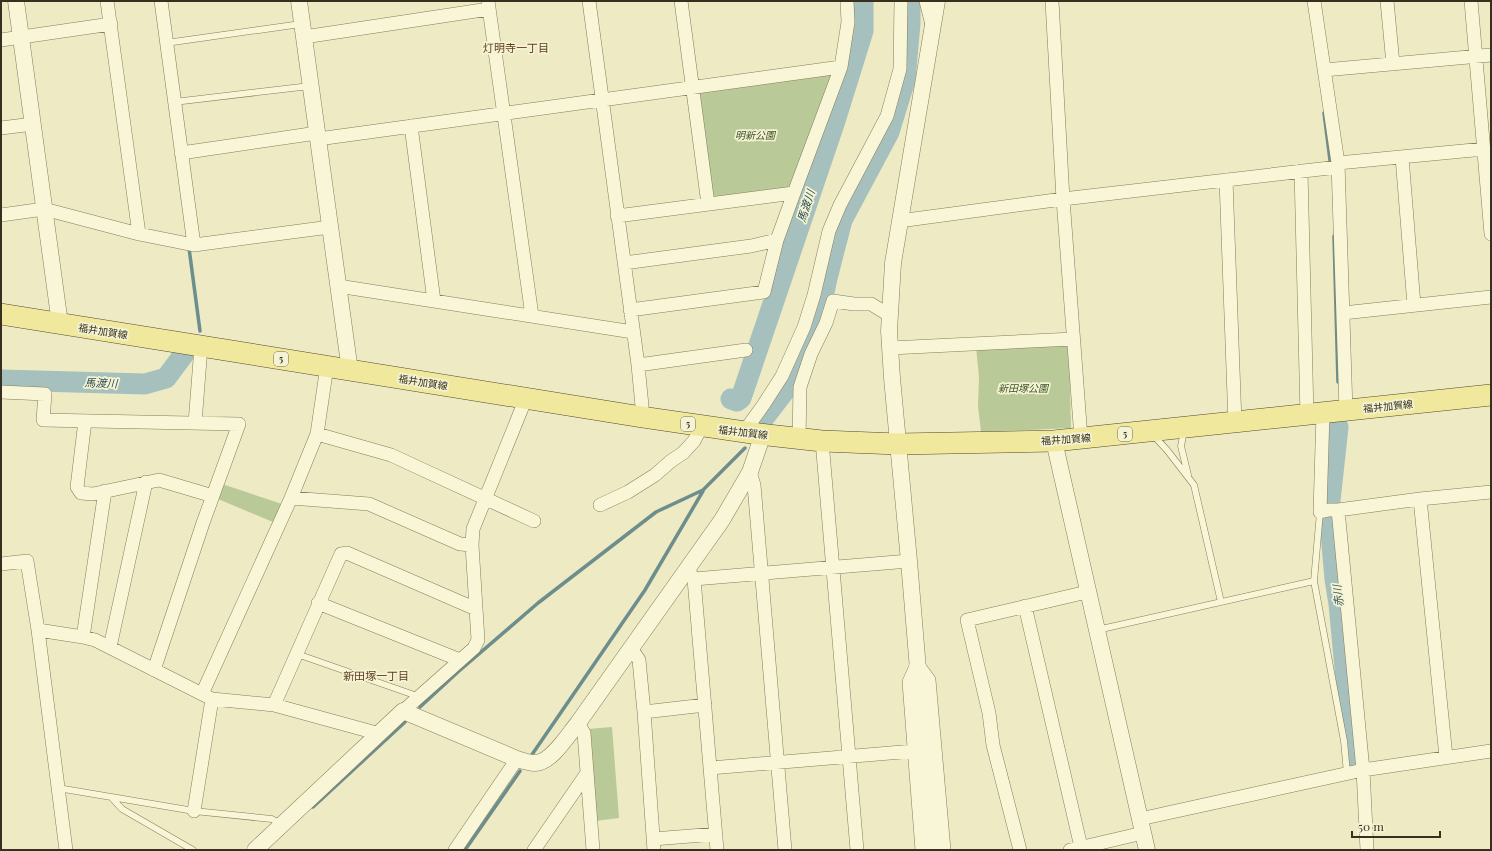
<svg xmlns="http://www.w3.org/2000/svg" width="1492" height="851" viewBox="0 0 1492 851" font-family="'Playfair Display','Noto Sans JP',serif">
	<style>
		.park { fill: #b9ca98 }
		.lines { fill: none; stroke-linecap: round; stroke-linejoin: round }
		.stream { stroke: #6d8e8d; stroke-width: 3.5 }
		.river { stroke: #a6c0be; stroke-width: 21 }
		.service-casing { stroke: #877c5b; stroke-width: 7 }
		.minor-casing { stroke: #877c5b; stroke-width: 14 }
		.tertiary-casing { stroke: #877c5b; stroke-width: 17 }
		.primary-casing { stroke: #54492f; stroke-width: 22 }
		.service { stroke: #f8f6d7; stroke-width: 6 }
		.minor { stroke: #f8f6d7; stroke-width: 13 }
		.tertiary { stroke: #f8f6d7; stroke-width: 16 }
		.primary { stroke: #efe89d; stroke-width: 21 }
		.labels { text-anchor: middle; stroke-width: 3.5; stroke-linejoin: round; paint-order: stroke }
		.shield { fill: #f4f3d3; stroke: #706a54; stroke-width: 1 }
		.shield-label { font-size: 9px; font-weight: bold; fill: #37301e }
		.park-label { font-size: 10px; font-style: italic; fill: #3d5326; stroke: #f4f3d3 }
		.street-label { font-size: 10px; fill: #37301e; stroke: #f4f3d3 }
		.neighbourhood-label { font-size: 11px; fill: #623d1f; stroke: #f4f3d3 }
		.water-label { font-size: 11px; font-style: italic; fill: #2e4f56; stroke: #f4f3d3 }
	</style>
	<rect width="100%" height="100%" fill="#edeac4"/>
	<path class="park" d="M 841,67 L 794,193 L 708,204 L 692,87 Z
		M 1069,344 L 1071,428 L 981,432 L 978,406 L 979,377 L 976,347 Z
		M 222,484 L 282,504 L 273,522 L 218,499 Z
		M 612,727 L 619,818 L 595,821 L 588,729 Z"/>
	<g class="lines">
		<path class="stream" d="M 1324,113 L 1330,160
			M 1334,236 L 1338,382
			M 189,248 L 200,331
			M 420,707 L 459,671 L 538,603 L 656,512 L 703,490 L 745,448
			M 531,756 L 645,590 L 703,491
			M 313,807 L 405,722
			M 465,850 L 520,771"/>
		<path class="river" d="M 1,380 L 145,384 L 166,378 L 187,350
			M 731,399 L 737,401 L 741,398 L 835,121 L 863,31 L 863,1
			M 763,419 L 786,389 L 818,320 L 827,278 L 842,220 L 889,132 L 905,80 L 910,23 L 910,1
			M 1338,427 L 1329,510 L 1335,579 L 1339,604 L 1354,765"/>
		<defs>
			<path id="service" d="M 166,43 L 301,24
				M 174,102 L 310,86
				M 1184,431 L 1181,446 L 1188,475
				M 1153,435 L 1167,450 L 1194,485 L 1221,602
				M 1314,581 L 1344,741 L 1347,773
				M 1097,630 L 1314,581 L 1320,512
				M 297,654 L 420,697
				M 58,788 L 194,811 L 272,819 L 281,824
				M 112,798 L 122,809 L 193,850"/>
			<path id="minor" d="M 107,1 L 139,234
				M 161,1 L 194,245
				M 488,1 L 532,316
				M 589,1 L 638,365 L 642,406 L 642,417
				M 681,1 L 708,204
				M 926,1 L 932,25
				M 1052,1 L 1063,199 L 1081,438
				M 1314,1 L 1338,163 L 1346,411
				M 1387,1 L 1393,64
				M 1471,1 L 1491,234
				M 304,37 L 489,9
				M 1,40 L 111,24
				M 1324,70 L 1491,55
				M 411,126 L 434,301
				M 1,128 L 33,124
				M 318,139 L 841,67
				M 181,153 L 317,133
				M 1402,157 L 1414,305
				M 1338,163 L 1484,149
				M 1301,171 L 1307,415
				M 1226,180 L 1235,423
				M 1,215 L 44,209 L 139,234 L 194,245 L 330,227
				M 617,216 L 794,193 L 841,67 L 848,22 L 847,1
				M 899,221 L 1063,199 L 1338,167
				M 624,263 L 751,246 L 777,240
				M 338,286 L 633,332
				M 630,310 L 764,292 L 777,240 L 794,193
				M 1343,313 L 1491,297
				M 890,348 L 1073,339
				M 638,365 L 746,350
				M 1,392 L 45,394 L 43,420 L 239,424 L 203,523 L 154,670
				M 1323,413 L 1320,512 L 1329,510 L 1338,510
				M 85,421 L 77,487 L 81,493 L 93,494 L 159,480 L 213,496
				M 195,423 L 201,347
				M 744,432 L 764,404 L 782,376 L 804,327 L 814,295 L 829,231 L 840,205 L 887,116 L 900,69 L 901,1
				M 317,434 L 391,455 L 534,521
				M 799,438 L 800,387 L 811,354 L 826,323 L 833,301 L 854,304 L 871,304 L 889,315
				M 822,441 L 857,850
				M 750,472 L 754,485 L 785,850
				M 291,498 L 369,504 L 460,544 L 472,545
				M 1420,499 L 1446,757
				M 600,505 L 628,492 L 655,475 L 671,461 L 683,453 L 694,441 L 702,426
				M 1,564 L 27,561 L 38,630 L 66,850
				M 688,569 L 694,579 L 717,850
				M 694,579 L 909,561
				M 318,603 L 460,660
				M 1025,606 L 1081,847
				M 38,630 L 83,637 L 95,640 L 212,699 L 274,705 L 380,734
				M 83,637 L 105,491
				M 110,647 L 146,482
				M 631,648 L 639,660 L 644,712 L 654,850
				M 202,694 L 291,498 L 317,434 L 327,366
				M 274,705 L 341,554 L 347,553 L 476,609
				M 403,711 L 474,648 L 478,640 L 472,545 L 473,529 L 526,398
				M 644,712 L 705,705
				M 578,723 L 584,733 L 593,850
				M 710,768 L 914,751
				M 194,811 L 212,699
				M 1140,819 L 1363,770 L 1491,751
				M 653,839 L 716,834
				M 455,850 L 517,759
				M 534,850 L 587,773
				M 922,850 L 909,682 L 917,664 L 929,680 L 944,850
				M 1020,850 L 993,745 L 989,713 L 967,620 L 1087,592
				M 1070,850 L 1143,833
				M 1367,850 L 1363,770 L 1338,510 L 1420,499 L 1491,492"/>
			<path id="tertiary" d="M 16,1 L 60,324
				M 299,1 L 350,371
				M 1054,441 L 1147,850
				M 255,850 L 403,711 L 517,759 C 523,761 529,763 535,763 C 551,763 568,735 578,723 L 722,520 L 750,472 L 763,434
				M 933,850 L 909,561 L 892,378 L 889,331 L 893,263 L 937,1"/>
			<path id="primary" d="M 1,314 L 642,417 L 759,434 L 822,441 L 898,444 L 1054,441 L 1491,395"/>
		</defs>
		<use href="#service" class="service-casing"/>
		<use href="#minor" class="minor-casing"/>
		<use href="#tertiary" class="tertiary-casing"/>
		<use href="#primary" class="primary-casing"/>
		<use href="#service" class="service"/>
		<use href="#minor" class="minor"/>
		<use href="#tertiary" class="tertiary"/>
		<use href="#primary" class="primary"/>
	</g>
	<g class="labels">
		<g class="shield">
			<rect x="274" y="352" width="14" height="14" rx="3"/>
			<rect x="681" y="417" width="14" height="14" rx="3"/>
			<rect x="1118" y="427" width="14" height="14" rx="3"/>
		</g>
		<g class="shield-label">
			<text x="281" y="362">5</text>
			<text x="688" y="427">5</text>
			<text x="1125" y="437">5</text>
		</g>
		<g class="park-label">
			<text x="755" y="139">明新公園</text>
			<text x="1023" y="392">新田塚公園</text>
		</g>
		<g class="street-label">
			<text transform="translate(103 331) rotate(9)" y="4">福井加賀線</text>
			<text transform="translate(423 382) rotate(9)" y="4">福井加賀線</text>
			<text transform="translate(1388 406) rotate(-6)" y="4">福井加賀線</text>
			<text transform="translate(743 432) rotate(7)" y="4">福井加賀線</text>
			<text transform="translate(1066 439) rotate(-4)" y="4">福井加賀線</text>
		</g>
		<g class="neighbourhood-label">
			<text x="516" y="52">灯明寺一丁目</text>
			<text x="376" y="680">新田塚一丁目</text>
		</g>
		<g class="water-label">
			<text transform="translate(806 206) rotate(-72)" y="4">馬渡川</text>
			<text transform="translate(101 383) rotate(2)" y="4">馬渡川</text>
			<text transform="translate(1338 596) rotate(-96)" y="4">赤川</text>
		</g>
	</g>
	<rect width="1492" height="851" fill="none" stroke="#37301e" stroke-width="4"/>
	<path d="M1352 831v6h88v-6" fill="none" stroke="#37301e" stroke-width="2"/>
	<text x="1358" y="831" font-size="12" fill="#37301e" stroke="#f4f3d3" stroke-width="3" paint-order="stroke">50 m</text>
</svg>
